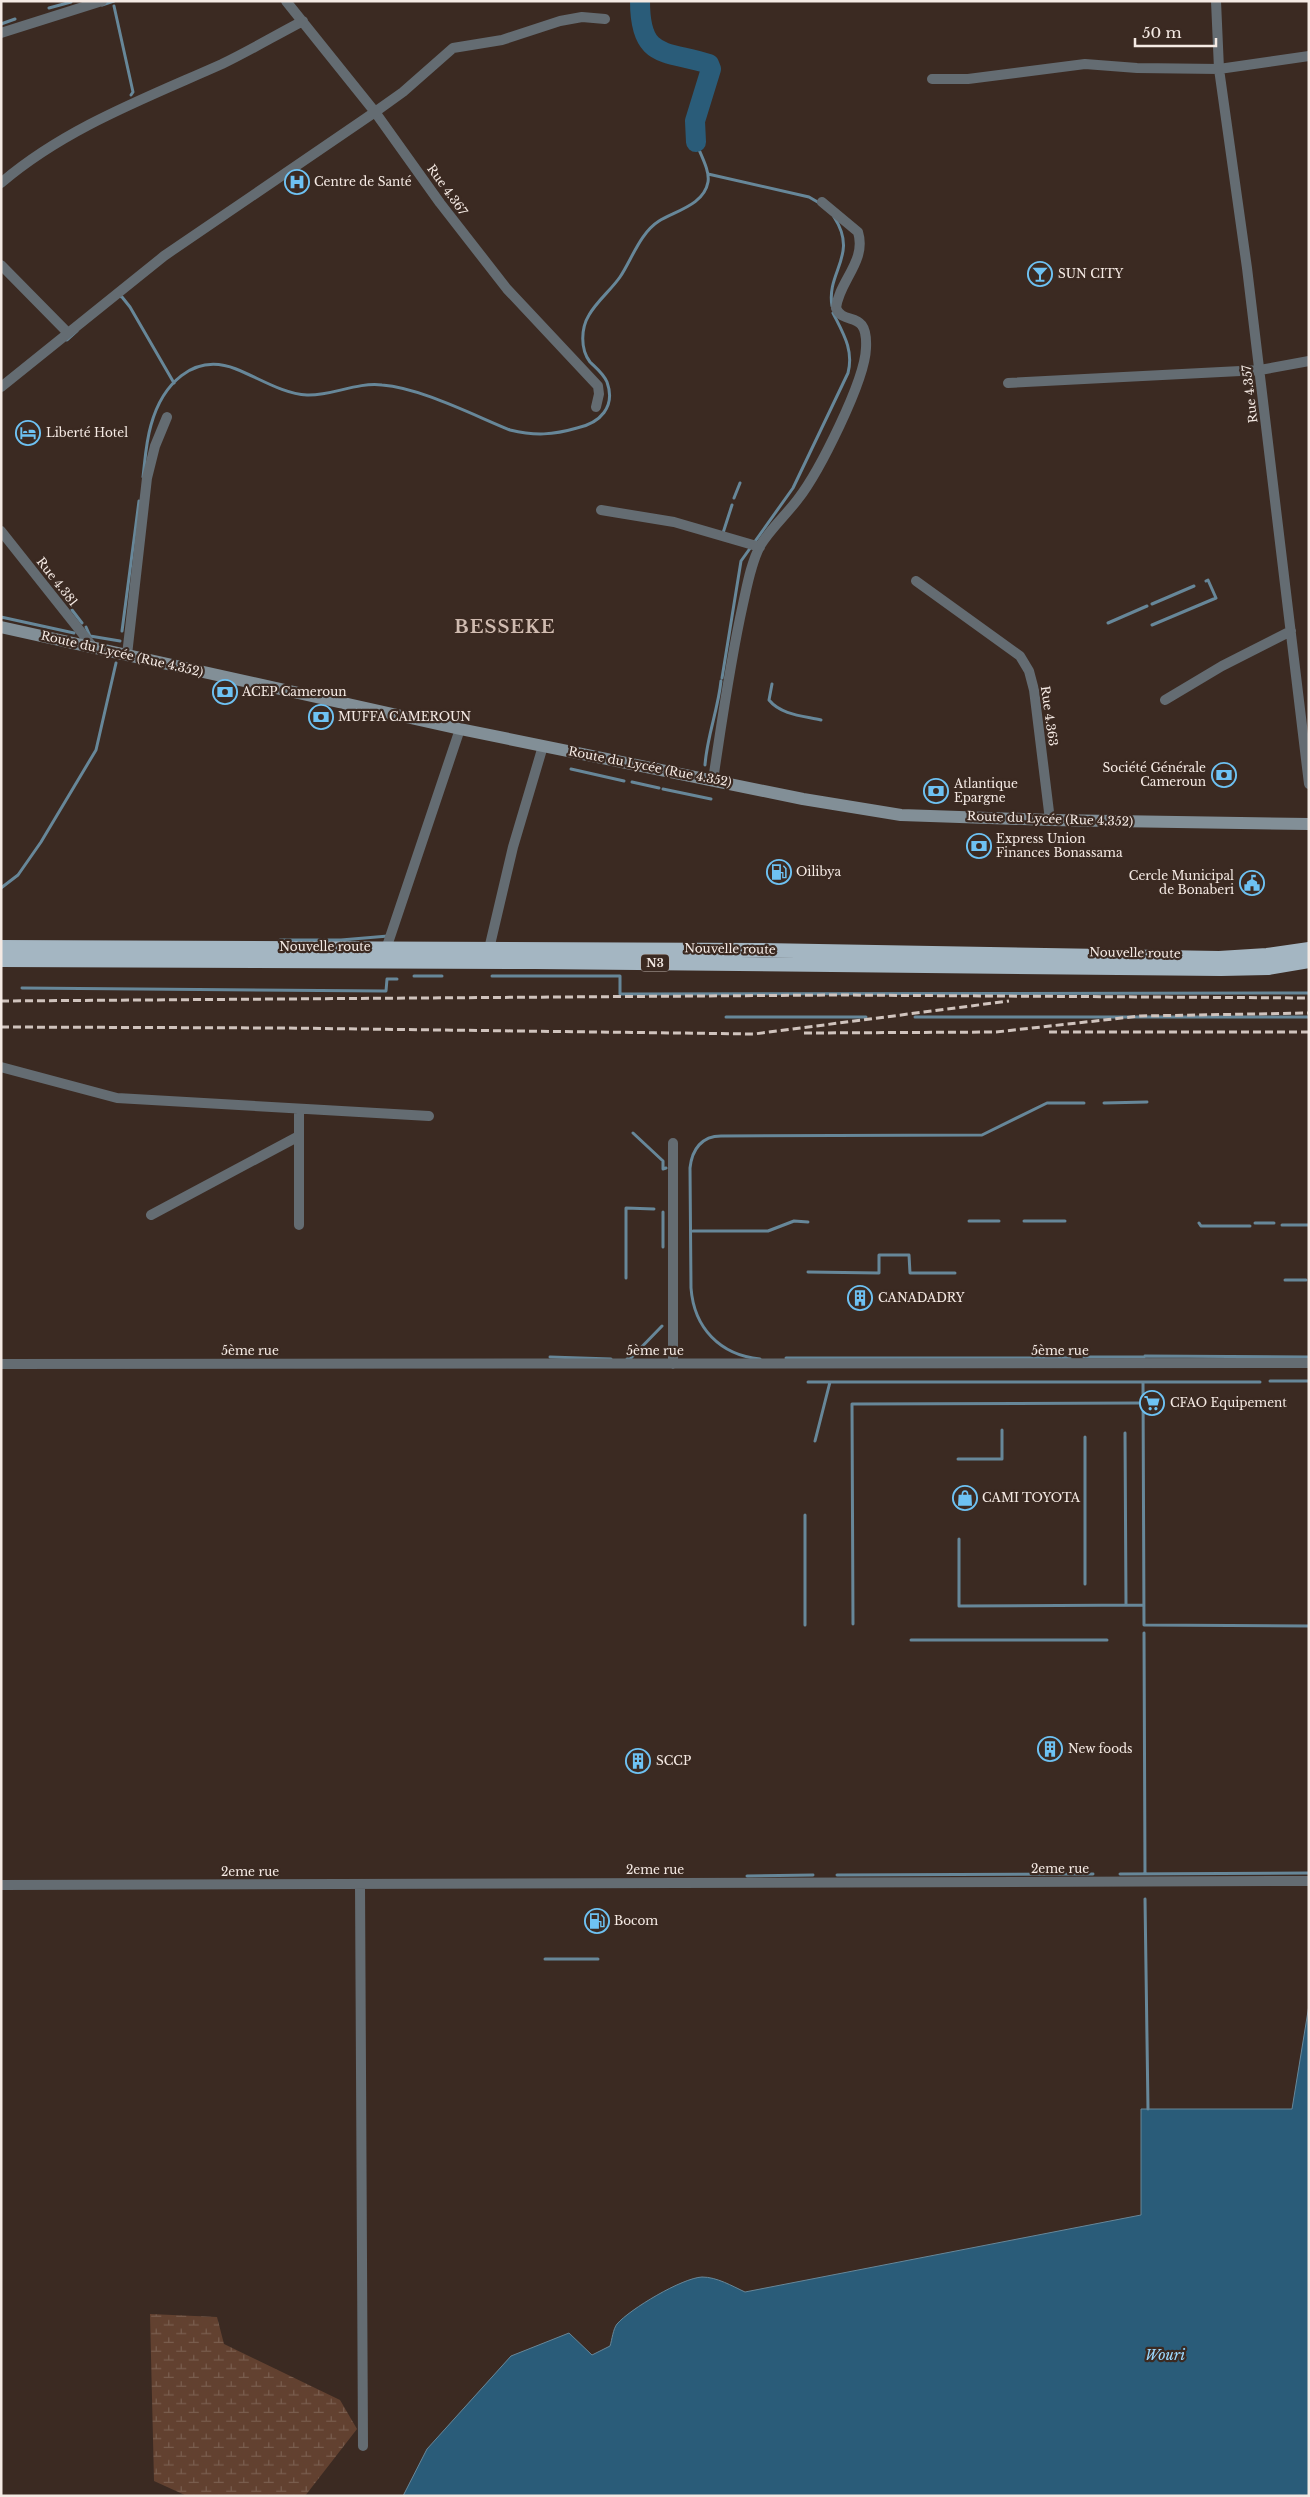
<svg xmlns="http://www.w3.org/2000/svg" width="1310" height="2497" viewBox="0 0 1310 2497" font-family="'Libre Baskerville',serif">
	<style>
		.wetland { fill: url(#wetland-marsh) }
		.water { fill: #2a5c79; stroke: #678799 }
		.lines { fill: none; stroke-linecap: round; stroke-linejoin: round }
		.stream { stroke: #678799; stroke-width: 3 }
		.river { stroke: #2a5c79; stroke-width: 20 }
		.minor { stroke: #646c72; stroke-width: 10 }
		.secondary { stroke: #828f97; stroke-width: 12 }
		.trunk { stroke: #a4b6c2; stroke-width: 14 }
		.rail { stroke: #d0c3bd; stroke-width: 3; stroke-dasharray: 8 4; stroke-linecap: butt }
		.labels { text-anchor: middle; stroke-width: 4.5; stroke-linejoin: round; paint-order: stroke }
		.shield { fill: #3b2a22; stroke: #bdb0aa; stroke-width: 1 }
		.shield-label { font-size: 11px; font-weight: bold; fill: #f5eae4 }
		.poi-label { font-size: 12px; fill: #f5eae4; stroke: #3b2a22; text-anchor: start }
		.street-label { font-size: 12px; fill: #f5eae4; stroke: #3b2a22 }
		.water-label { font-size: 14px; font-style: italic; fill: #9cd9ff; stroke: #3b2a22 }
		.district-label { font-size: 18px; font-weight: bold; letter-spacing: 1px; fill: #d0bbb0; stroke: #3b2a22 }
	</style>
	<defs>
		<pattern id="wetland-marsh" width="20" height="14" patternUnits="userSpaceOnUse" patternTransform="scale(1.25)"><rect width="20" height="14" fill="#624130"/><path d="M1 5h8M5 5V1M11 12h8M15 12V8" fill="none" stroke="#795d4e"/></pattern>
	</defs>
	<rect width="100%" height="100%" fill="#3b2a22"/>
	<path class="wetland" d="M 150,2314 L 217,2317 L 224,2344 L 340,2400 L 357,2429 L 305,2496 L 187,2496 L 154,2481 Z"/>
	<path class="water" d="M 1309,2005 L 1309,2496 L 403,2496 L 427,2449 L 511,2356 L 569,2333 L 592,2355 L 610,2346 C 612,2340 613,2329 617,2324 C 630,2309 682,2278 702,2277 C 717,2277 732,2286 745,2292 L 1141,2215 L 1141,2109 L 1292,2109 Z"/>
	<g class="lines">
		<path class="stream" d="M 102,5 L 114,1
			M 114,6 L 133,92 L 131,95
			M 49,8 L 71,2
			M 1,24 L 15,19
			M 708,174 L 809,197 L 821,204
			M 119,296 L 122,297 L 130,307 L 174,383
			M 832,306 C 826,272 859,255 834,217
			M 67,340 L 77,331
			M 143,477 C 145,460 146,442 151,425 C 162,385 193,352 236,369 C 259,378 283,394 307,395 C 332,396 356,382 382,385 C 421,388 473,415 510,430 C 535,436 553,435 577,428 C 600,423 616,407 607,382 C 603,373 596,368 590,362 C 580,349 581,328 589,315 C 597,301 611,290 620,277 C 632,259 640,233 659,221 C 675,211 704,205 708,182 C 710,170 700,154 696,142
			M 734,498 L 740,483
			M 723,533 L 732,505
			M 1152,604 L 1194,586
			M 72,610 L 82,623
			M 1,617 L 74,633
			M 1108,623 L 1147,606
			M 1152,625 L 1216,598 L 1208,580 L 1206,581
			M 86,627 L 90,636 L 120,641
			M 122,631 L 139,501
			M 722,678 L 741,561 L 793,488 L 848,373 C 854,350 843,333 833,313
			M 772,684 L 769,700 C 781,715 804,716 821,720
			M 705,765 C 707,736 718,710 721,681
			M 571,769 L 624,781
			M 632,782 L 659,788
			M 663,789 L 711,799
			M 1,888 L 18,875 L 41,842 L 96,750 L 116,663
			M 280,940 L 341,940 L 388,936
			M 414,976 L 442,976
			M 492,976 L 620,976 L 620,994 L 1309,993
			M 22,988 L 386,991 L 387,979 L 397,979
			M 726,1017 L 866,1017
			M 915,1017 L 1309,1017
			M 1104,1103 L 1147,1102
			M 633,1133 L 663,1161 L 663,1169 L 666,1168
			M 969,1221 L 999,1221
			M 1024,1221 L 1065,1221
			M 1199,1223 L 1201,1226 L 1250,1226
			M 1255,1223 L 1274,1223
			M 1282,1225 L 1309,1225
			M 693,1231 L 768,1231 L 794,1221 L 808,1222
			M 663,1247 L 663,1212
			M 808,1272 L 879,1273 L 879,1255 L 909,1255 L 910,1273 L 955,1273
			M 626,1278 L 626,1208 L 654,1209
			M 1285,1280 L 1306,1280
			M 1145,1356 L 1309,1357
			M 550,1357 L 611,1359
			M 1084,1357 L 1144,1357
			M 786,1358 L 1070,1358
			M 627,1359 L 630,1359 L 662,1326
			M 760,1359 C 720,1355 694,1328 691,1288 L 690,1168 C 692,1149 702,1136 721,1136 L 982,1135 L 1047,1103 L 1084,1103
			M 1270,1381 L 1309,1381
			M 808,1382 L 1260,1382
			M 1143,1382 L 1144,1625 L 1309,1626
			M 1125,1433 L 1126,1605
			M 1085,1437 L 1085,1584
			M 815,1441 L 830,1382
			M 958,1459 L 1002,1459 L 1002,1430
			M 805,1515 L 805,1625
			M 959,1539 L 959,1606 L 1144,1605
			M 853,1624 L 852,1404 L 1139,1403
			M 1144,1633 L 1145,1874
			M 911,1640 L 1107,1640
			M 1120,1874 L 1309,1873
			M 837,1875 L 1093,1874
			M 747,1876 L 813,1875
			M 1145,1899 L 1148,2109
			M 545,1959 L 598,1959"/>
		<path class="river" d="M 640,1 C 640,60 665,50 709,64 L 711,69 L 695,121 L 696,142"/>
		<path class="minor" d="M 286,1 L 375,112 L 440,203 L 507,289 L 598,386 L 599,394 L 596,407
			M 1216,1 L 1219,69 L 1247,268 L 1309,784
			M 1,33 L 102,1
			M 932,79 L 968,79 L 1085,64 L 1137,68 L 1219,69 L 1309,56
			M 1,183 C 65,128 146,98 222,64 C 249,51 276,35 303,21
			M 1,265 L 68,333
			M 1008,383 L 1260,370 L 1309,361
			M 1,387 L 164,256 L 375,112 L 403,92 L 453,48 L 502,40 L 560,21 L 582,17 L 605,19
			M 601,510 L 674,522 L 760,547
			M 1,531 L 93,647
			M 916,581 L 1020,656 L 1029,671 L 1034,690 L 1050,820
			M 127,655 L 147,478 L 155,446 L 167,417
			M 1165,700 L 1222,666 L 1291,631
			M 713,780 C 722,721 730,662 743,604 C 747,586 751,563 760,546 C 770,529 786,515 798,499 C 819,472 865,381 866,348 C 868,308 844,327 836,308 C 839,281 867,261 858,232 L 822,202
			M 386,949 L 460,729
			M 489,949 L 513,847 L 543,746
			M 1,1067 L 117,1098 L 429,1116
			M 151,1215 L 299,1136
			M 299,1225 L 299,1109
			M 1,1364 L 1309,1363
			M 673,1364 L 673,1143
			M 360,1884 L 363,2446
			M 1,1885 L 1309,1881"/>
		<path class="secondary" d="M 1,627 L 460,729 L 803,799 L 901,815 L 1050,820 L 1309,824"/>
		<path class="trunk" d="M 1,947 L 757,950 L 1219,958 L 1267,955 L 1309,949
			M 1,960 L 535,962 L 1221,969 L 1268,968 L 1309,961"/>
		<path class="rail" d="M 1,1001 L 838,995 L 1309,998
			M 1,1027 L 284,1028 L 754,1034 L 1009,1001
			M 1049,1032 L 1309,1032
			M 804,1033 L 996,1032 L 1140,1016 L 1309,1013"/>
	</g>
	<defs>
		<symbol id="hospital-ring" viewBox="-11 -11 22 22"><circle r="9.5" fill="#3b2a22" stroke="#6ec2f3" stroke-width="1.5"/><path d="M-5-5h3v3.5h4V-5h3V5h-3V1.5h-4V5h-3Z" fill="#6ec2f3"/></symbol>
		<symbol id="bar-ring" viewBox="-11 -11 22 22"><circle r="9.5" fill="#3b2a22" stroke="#6ec2f3" stroke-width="1.5"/><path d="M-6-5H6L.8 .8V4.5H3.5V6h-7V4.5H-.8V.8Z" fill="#6ec2f3"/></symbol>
		<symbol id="hotel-ring" viewBox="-11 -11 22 22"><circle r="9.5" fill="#3b2a22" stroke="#6ec2f3" stroke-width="1.5"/><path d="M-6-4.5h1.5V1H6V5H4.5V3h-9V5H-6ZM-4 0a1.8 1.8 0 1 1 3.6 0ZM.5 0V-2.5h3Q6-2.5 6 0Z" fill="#6ec2f3"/></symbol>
		<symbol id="bank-ring" viewBox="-11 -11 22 22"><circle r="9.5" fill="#3b2a22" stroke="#6ec2f3" stroke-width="1.5"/><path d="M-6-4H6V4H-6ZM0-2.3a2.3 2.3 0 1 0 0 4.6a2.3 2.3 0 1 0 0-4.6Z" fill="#6ec2f3"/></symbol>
		<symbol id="fuel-ring" viewBox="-11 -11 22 22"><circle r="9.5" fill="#3b2a22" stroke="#6ec2f3" stroke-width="1.5"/><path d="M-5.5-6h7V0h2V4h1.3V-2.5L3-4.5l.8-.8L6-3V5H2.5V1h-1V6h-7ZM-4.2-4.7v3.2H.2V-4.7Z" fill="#6ec2f3"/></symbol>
		<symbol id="civic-ring" viewBox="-11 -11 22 22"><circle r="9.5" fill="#3b2a22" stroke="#6ec2f3" stroke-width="1.5"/><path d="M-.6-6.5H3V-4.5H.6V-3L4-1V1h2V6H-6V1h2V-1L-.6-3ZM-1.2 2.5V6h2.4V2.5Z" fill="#6ec2f3"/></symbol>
		<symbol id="building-ring" viewBox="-11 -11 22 22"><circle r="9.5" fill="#3b2a22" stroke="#6ec2f3" stroke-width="1.5"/><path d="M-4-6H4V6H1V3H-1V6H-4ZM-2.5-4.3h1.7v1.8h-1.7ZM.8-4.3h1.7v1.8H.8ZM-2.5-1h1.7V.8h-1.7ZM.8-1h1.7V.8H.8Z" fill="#6ec2f3"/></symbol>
		<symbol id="supermarket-ring" viewBox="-11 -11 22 22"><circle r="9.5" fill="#3b2a22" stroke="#6ec2f3" stroke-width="1.5"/><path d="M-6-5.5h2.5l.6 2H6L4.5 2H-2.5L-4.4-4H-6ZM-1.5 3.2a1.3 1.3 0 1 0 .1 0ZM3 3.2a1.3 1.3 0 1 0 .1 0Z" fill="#6ec2f3"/></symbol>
		<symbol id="shop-ring" viewBox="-11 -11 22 22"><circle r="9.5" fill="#3b2a22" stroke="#6ec2f3" stroke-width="1.5"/><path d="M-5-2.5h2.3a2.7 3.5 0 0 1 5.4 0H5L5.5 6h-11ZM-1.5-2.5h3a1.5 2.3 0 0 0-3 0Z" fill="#6ec2f3"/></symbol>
	</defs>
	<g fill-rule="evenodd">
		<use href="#hospital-ring" x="283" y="168" width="28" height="28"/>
		<use href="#bar-ring" x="1026" y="260" width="28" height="28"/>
		<use href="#hotel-ring" x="14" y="419" width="28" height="28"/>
		<use href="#bank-ring" x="211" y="678" width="28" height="28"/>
		<use href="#bank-ring" x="307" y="703" width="28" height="28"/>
		<use href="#bank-ring" x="1210" y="761" width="28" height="28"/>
		<use href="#bank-ring" x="922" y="777" width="28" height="28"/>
		<use href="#bank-ring" x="965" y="832" width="28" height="28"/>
		<use href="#fuel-ring" x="765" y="858" width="28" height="28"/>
		<use href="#civic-ring" x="1238" y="869" width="28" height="28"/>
		<use href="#building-ring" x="846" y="1284" width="28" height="28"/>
		<use href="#supermarket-ring" x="1138" y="1389" width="28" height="28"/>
		<use href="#shop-ring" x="951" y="1484" width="28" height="28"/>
		<use href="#building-ring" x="1036" y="1735" width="28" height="28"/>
		<use href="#building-ring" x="624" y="1747" width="28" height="28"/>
		<use href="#fuel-ring" x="583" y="1907" width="28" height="28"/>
	</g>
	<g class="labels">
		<rect class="shield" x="641" y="954.5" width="28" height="17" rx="4"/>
		<g class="shield-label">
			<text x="655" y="967">N3</text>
		</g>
		<g class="poi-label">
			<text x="314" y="186">Centre de Santé</text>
			<text x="1058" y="278">SUN CITY</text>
			<text x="46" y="437">Liberté Hotel</text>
			<text x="242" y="696">ACEP Cameroun</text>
			<text x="338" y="721">MUFFA CAMEROUN</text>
			<text x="1206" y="772" text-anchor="end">Société Générale<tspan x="1206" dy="14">Cameroun</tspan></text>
			<text x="954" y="788">Atlantique<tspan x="954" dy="14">Epargne</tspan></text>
			<text x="996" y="843">Express Union<tspan x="996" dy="14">Finances Bonassama</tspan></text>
			<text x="796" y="876">Oilibya</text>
			<text x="1234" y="880" text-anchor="end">Cercle Municipal<tspan x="1234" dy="14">de Bonaberi</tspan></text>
			<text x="878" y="1302">CANADADRY</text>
			<text x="1170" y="1407">CFAO Equipement</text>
			<text x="982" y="1502">CAMI TOYOTA</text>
			<text x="1068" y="1753">New foods</text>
			<text x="656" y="1765">SCCP</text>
			<text x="614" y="1925">Bocom</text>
		</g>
		<g class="street-label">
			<text transform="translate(447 190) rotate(54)" y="4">Rue 4.367</text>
			<text transform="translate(1250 394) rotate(-97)" y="4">Rue 4.357</text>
			<text transform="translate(57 582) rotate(52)" y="4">Rue 4.381</text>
			<text transform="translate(122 654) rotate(13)" y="4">Route du Lycée (Rue 4.352)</text>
			<text transform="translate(1049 716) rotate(82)" y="4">Rue 4.363</text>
			<text transform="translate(650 767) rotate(11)" y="4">Route du Lycée (Rue 4.352)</text>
			<text transform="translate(1050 819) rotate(2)" y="4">Route du Lycée (Rue 4.352)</text>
			<text x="325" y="951">Nouvelle route</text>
			<text transform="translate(730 949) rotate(1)" y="4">Nouvelle route</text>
			<text transform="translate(1135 953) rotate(1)" y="4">Nouvelle route</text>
			<text x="250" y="1355">5ème rue</text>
			<text x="655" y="1355">5ème rue</text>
			<text x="1060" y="1355">5ème rue</text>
			<text x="1060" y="1873">2eme rue</text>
			<text x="655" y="1874">2eme rue</text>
			<text x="250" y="1876">2eme rue</text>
		</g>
		<g class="water-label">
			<text x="1165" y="2360">Wouri</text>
		</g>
		<g class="district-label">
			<text x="505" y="633">BESSEKE</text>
		</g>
	</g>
	<rect width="1310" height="2497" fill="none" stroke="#f5eae4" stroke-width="5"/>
	<path d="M1135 38v8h81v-8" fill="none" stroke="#f5eae4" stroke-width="2.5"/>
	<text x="1142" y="38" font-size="15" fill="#f5eae4" stroke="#3b2a22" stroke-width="4" paint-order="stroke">50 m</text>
</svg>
